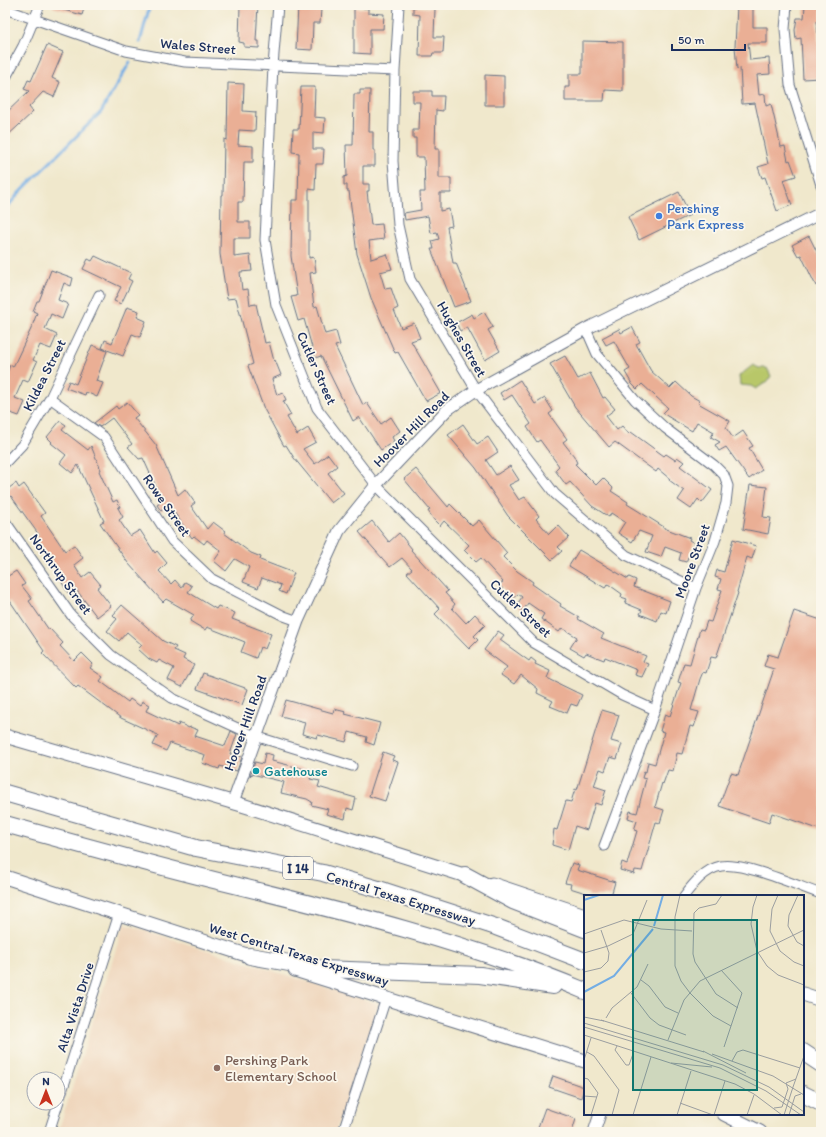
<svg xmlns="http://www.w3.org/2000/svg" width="826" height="1137" viewBox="0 0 826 1137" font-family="Itim,sans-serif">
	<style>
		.built { fill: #efd6bc }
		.green { fill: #b8c769; stroke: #6a7b64 }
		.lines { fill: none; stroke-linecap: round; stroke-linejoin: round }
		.stream { stroke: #73ade4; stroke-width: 3 }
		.building { fill: #eaaf95 }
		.minor-casing { stroke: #667084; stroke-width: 11 }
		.tertiary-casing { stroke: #667084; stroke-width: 13 }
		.secondary-casing { stroke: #667084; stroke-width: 15 }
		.motorway-casing { stroke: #667084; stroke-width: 18 }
		.minor { stroke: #fff; stroke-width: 9 }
		.tertiary { stroke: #fff; stroke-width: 11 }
		.secondary { stroke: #fff; stroke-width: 13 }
		.motorway { stroke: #fff; stroke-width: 16 }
		.shop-dot { fill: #3f7fe0; stroke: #fbf7ec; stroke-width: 1.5 }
		.culture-dot { fill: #0f9aa8; stroke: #fbf7ec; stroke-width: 1.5 }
		.education-dot { fill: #8d6e63; stroke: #fbf7ec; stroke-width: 1.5 }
		.labels { text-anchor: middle; stroke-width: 3.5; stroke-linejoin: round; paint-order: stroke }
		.shield { fill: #fbf7ec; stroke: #5e6b89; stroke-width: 1 }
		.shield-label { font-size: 13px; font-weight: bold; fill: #1b2f5e }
		.street-label { font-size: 14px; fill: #1b2f5e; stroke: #fbf7ec }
		.shop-label { font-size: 14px; fill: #366cbe; stroke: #fbf7ec; text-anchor: start }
		.culture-label { font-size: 14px; fill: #0d838f; stroke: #fbf7ec; text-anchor: start }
		.education-label { font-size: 14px; fill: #785e54; stroke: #fbf7ec; text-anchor: start }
		.inset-river { fill: none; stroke: #73ade4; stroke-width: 2 }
		.inset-road { fill: none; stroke: #9b9ea0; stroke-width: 1 }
		.view { fill: #0f766e; fill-opacity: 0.15; stroke: #0f766e; stroke-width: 2 }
		.inset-edge { fill: none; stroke: #1b2f5e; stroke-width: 2 }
	</style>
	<rect width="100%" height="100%" fill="#fbf7ec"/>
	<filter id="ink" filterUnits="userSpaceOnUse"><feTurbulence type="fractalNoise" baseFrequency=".025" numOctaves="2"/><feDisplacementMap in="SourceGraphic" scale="8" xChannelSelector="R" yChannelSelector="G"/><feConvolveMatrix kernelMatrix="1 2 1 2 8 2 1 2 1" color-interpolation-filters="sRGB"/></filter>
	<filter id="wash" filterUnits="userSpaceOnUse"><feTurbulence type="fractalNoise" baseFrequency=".012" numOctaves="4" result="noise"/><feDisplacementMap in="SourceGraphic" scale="16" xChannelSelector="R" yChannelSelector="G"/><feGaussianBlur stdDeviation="0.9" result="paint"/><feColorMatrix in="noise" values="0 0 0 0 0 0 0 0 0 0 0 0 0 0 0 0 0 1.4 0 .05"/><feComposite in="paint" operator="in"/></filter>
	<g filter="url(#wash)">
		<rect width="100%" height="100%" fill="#f0e8cc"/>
		<path class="built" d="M 124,924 L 378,1004 L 335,1132 L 58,1132 Z"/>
		<path class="green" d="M 753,365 L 759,368 L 767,368 L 771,376 L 768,381 L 756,389 L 751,386 L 740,385 L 739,376 Z"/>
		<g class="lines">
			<path class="stream" d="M 140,42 L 150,5
				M 5,210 L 19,193 L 101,112 L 130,62"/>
		</g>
		<g id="blocks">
			<path class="building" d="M 53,5 L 85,5 L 82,15 L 53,7 Z
				M 240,5 L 258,5 L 256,41 L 259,41 L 259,48 L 244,47 L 244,43 L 239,42 Z
				M 298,5 L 310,5 L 310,8 L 321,9 L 320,23 L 313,23 L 312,50 L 296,49 Z
				M 737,5 L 753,5 L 753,27 L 767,27 L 767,43 L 748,43 L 750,60 L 769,58 L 770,74 L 757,75 L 759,95 L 765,94 L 766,106 L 771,104 L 781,147 L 785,146 L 788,161 L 790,160 L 796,176 L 783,180 L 792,205 L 777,211 L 765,177 L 762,178 L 758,167 L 768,164 L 755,103 L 742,104 L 740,68 L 737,69 L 735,47 Z
				M 805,5 L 821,5 L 821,22 L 817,21 L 819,56 L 821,56 L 820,78 L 803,79 L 801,38 L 796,39 L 795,30 L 797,18 L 804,18 Z
				M 413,7 L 435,8 L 434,37 L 444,37 L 443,53 L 433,53 L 432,56 L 419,56 L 420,15 L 413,14 Z
				M 354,8 L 368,8 L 368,13 L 384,14 L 383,29 L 370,29 L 370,54 L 354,53 Z
				M 582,41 L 623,42 L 623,91 L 605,90 L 604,101 L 565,101 L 565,87 L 569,87 L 569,74 L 582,74 Z
				M 47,45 L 63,52 L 52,78 L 60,82 L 54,97 L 43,92 L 29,107 L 33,112 L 5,138 L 5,114 L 29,91 L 24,89 L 28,80 L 31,81 Z
				M 485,75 L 504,76 L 504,105 L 485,105 Z
				M 228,83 L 244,84 L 243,111 L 256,112 L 255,131 L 239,130 L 238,145 L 253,146 L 253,162 L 244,162 L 243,202 L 238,202 L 238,222 L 250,222 L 250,238 L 234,238 L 234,257 L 250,255 L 252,271 L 240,272 L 242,290 L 248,289 L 250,305 L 256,304 L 265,343 L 269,342 L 274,361 L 275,360 L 281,375 L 272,379 L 277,395 L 283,393 L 286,400 L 283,401 L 291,415 L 287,417 L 297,435 L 308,428 L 316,442 L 303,449 L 315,464 L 328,454 L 337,466 L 328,473 L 344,493 L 331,503 L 294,458 L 286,445 L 284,446 L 264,409 L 248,366 L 253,364 L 236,298 L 227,299 L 220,254 L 221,195 L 223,195 L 224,139 L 227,140 Z
				M 301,87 L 315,87 L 314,117 L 325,118 L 324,133 L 313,132 L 313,149 L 324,149 L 323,164 L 316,164 L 315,190 L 309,189 L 309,258 L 314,257 L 316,272 L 310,273 L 314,307 L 317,306 L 325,334 L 336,331 L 340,345 L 335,346 L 363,405 L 367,403 L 381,424 L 391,417 L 400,431 L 392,437 L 394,441 L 381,450 L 359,417 L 353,421 L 321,356 L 315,358 L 304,319 L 298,321 L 291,297 L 297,296 L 291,256 L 292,200 L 298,200 L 299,153 L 292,152 L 293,129 L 299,129 Z
				M 360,90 L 370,90 L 369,132 L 373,132 L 373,150 L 375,150 L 375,166 L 363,166 L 363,184 L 369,184 L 369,191 L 367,191 L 371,225 L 382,224 L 384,239 L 369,241 L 371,259 L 387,254 L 392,269 L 380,272 L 385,289 L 391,288 L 398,308 L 394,310 L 401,328 L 414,323 L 420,338 L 411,341 L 441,393 L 426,401 L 398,352 L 395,353 L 371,298 L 357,254 L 349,191 L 347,191 L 347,185 L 344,185 L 344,177 L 347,176 L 346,145 L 353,145 L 354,94 L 360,94 Z
				M 413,91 L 432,91 L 432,96 L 444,96 L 443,111 L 436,110 L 435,149 L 439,149 L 439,178 L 451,178 L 451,193 L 440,193 L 440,211 L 449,209 L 452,226 L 447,227 L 453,263 L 456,263 L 471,301 L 454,307 L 431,249 L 434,249 L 432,241 L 439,239 L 437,232 L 431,233 L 428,216 L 405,220 L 404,213 L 421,210 L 420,192 L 425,192 L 424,157 L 416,157 L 416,138 L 413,138 L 413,130 L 419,130 L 420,102 L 413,102 Z
				M 679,192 L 690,215 L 639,240 L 628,217 Z
				M 809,236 L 821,260 L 821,284 L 816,286 L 801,255 L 798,256 L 792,245 Z
				M 95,256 L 131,273 L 128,279 L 132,281 L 121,304 L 114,301 L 121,287 L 83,269 L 88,259 L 92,261 Z
				M 51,270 L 73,278 L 71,286 L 64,283 L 58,300 L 68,304 L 62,319 L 51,314 L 45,329 L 57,335 L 51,349 L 40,345 L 33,360 L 37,362 L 28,382 L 23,380 L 15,398 L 25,402 L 19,416 L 5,411 L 5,378 L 10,365 L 13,367 L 31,329 L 37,313 L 33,311 L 37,301 L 39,301 Z
				M 127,307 L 139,311 L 137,317 L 146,321 L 140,337 L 132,334 L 123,356 L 102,348 L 105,340 L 112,343 Z
				M 484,312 L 493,327 L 488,330 L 500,351 L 485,360 L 467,327 L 460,331 L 456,323 L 472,314 L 474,318 Z
				M 632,327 L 640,342 L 636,344 L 651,371 L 670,388 L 676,382 L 691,396 L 700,401 L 698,403 L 730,421 L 726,428 L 733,438 L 743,431 L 753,446 L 749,448 L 762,470 L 749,479 L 726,447 L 719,451 L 715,445 L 720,442 L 711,437 L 714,432 L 697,422 L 692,431 L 667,416 L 663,413 L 668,408 L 642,384 L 637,389 L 632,384 L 625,372 L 630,369 L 614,341 L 606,345 L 602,338 L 619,329 L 621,333 Z
				M 92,345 L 107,351 L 96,381 L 103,383 L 97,397 L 86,392 L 85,395 L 66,388 L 69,381 L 76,384 Z
				M 565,356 L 578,379 L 590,373 L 603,398 L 605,397 L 615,409 L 606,416 L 617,430 L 622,426 L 629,434 L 631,432 L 664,456 L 666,454 L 675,460 L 677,457 L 684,462 L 680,466 L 712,490 L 702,503 L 698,499 L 691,509 L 678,500 L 684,491 L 669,480 L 670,479 L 658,469 L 656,472 L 615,442 L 609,447 L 575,407 L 550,364 Z
				M 520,380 L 535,404 L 545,398 L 553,411 L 549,414 L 567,439 L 563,442 L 574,456 L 577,463 L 575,464 L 596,485 L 603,478 L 613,488 L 611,491 L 628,502 L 627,504 L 664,527 L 664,528 L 690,538 L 689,540 L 694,543 L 686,562 L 679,560 L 681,553 L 665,547 L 661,557 L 646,552 L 652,536 L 639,531 L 632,542 L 618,533 L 625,522 L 611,513 L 609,517 L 592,506 L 570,482 L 566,485 L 555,470 L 559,466 L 540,440 L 537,442 L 527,427 L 531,424 L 512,395 L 504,400 L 500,393 Z
				M 127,402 L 138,415 L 134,418 L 156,445 L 178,495 L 185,489 L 195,503 L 191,506 L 207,529 L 213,522 L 225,531 L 224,533 L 251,553 L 261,557 L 260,560 L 294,573 L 286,594 L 279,591 L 281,585 L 262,578 L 258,588 L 243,582 L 249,567 L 235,559 L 226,571 L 214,561 L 221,551 L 207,540 L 204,544 L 194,536 L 192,538 L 169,505 L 161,511 L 157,505 L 160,503 L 154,490 L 157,489 L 143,458 L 139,459 L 128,447 L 132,444 L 112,418 L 100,427 L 94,423 L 116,406 L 118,409 Z
				M 60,421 L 66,425 L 62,430 L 88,450 L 91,446 L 101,470 L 99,471 L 113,502 L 117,500 L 120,507 L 118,508 L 123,517 L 119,520 L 130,536 L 140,530 L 155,553 L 157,551 L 167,563 L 159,571 L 171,584 L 175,580 L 182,588 L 185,582 L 192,586 L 188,592 L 216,609 L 218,606 L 235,613 L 232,619 L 271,634 L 265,649 L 260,647 L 256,658 L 241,652 L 245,642 L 207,627 L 205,630 L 190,621 L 194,615 L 166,599 L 163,602 L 128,563 L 100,523 L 104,521 L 78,465 L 72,473 L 60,463 L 66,455 L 51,443 L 52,442 L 47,437 Z
				M 463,424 L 477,444 L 488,437 L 498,452 L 486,460 L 496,475 L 510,466 L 519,480 L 509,485 L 519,500 L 525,497 L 539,516 L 536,519 L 549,534 L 558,525 L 569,537 L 558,547 L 562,551 L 552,560 L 508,516 L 476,468 L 448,435 Z
				M 416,469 L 448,507 L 450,504 L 472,526 L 479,520 L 507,553 L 503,557 L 517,571 L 533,582 L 532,584 L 561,604 L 560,606 L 579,617 L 578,619 L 604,634 L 601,638 L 646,656 L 643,662 L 648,664 L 642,677 L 635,675 L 637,670 L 605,657 L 604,660 L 586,653 L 584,656 L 570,648 L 577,637 L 562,628 L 559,632 L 541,619 L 544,614 L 528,603 L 523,611 L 516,606 L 522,597 L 518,594 L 512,599 L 499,585 L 503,582 L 481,558 L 476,562 L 464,550 L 469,545 L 444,521 L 440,526 L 434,520 L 428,511 L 430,510 L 404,479 Z
				M 16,483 L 19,488 L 24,484 L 45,513 L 41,516 L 65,551 L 74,545 L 83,558 L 74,565 L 82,578 L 90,572 L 101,585 L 97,588 L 111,606 L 97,617 L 75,588 L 68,593 L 57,574 L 59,573 L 35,538 L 39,535 L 11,496 L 5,500 L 5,491 Z
				M 750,485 L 767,487 L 763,517 L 771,518 L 768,534 L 743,529 Z
				M 372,521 L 389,542 L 399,533 L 412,549 L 411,550 L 448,591 L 445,593 L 455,604 L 452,608 L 466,623 L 475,614 L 485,625 L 474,636 L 478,640 L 469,649 L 435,614 L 440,609 L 407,573 L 412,569 L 402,558 L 390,567 L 359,532 Z
				M 733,539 L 756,546 L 752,559 L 747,557 L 737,592 L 738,593 L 716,658 L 711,657 L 706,673 L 703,672 L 700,679 L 691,710 L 699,712 L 694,727 L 690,726 L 682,754 L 677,753 L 673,771 L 668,770 L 663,784 L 662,783 L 655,807 L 664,810 L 660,823 L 656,822 L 642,871 L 635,870 L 634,874 L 620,870 L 622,862 L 627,864 L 637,831 L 634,830 L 637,821 L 628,818 L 630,811 L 637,813 L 646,779 L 642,778 L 644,771 L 646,772 L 648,762 L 655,764 L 664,732 L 660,731 L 665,714 L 670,716 L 681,683 L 678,682 L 684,663 L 690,664 L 700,629 L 704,630 L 707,621 L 711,622 L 722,590 L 718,589 L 721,579 L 715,577 L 717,570 L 724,572 Z
				M 579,550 L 628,579 L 629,577 L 636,580 L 634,587 L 670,601 L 666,613 L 661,611 L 657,621 L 640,614 L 642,610 L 625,603 L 627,599 L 621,597 L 622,594 L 608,584 L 605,588 L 569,566 Z
				M 16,571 L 25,584 L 22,586 L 32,599 L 29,601 L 49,630 L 50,629 L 63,643 L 60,646 L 74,661 L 82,653 L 93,664 L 90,668 L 103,677 L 100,681 L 128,702 L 130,699 L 140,706 L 142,701 L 149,705 L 146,711 L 178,726 L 179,723 L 189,728 L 190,727 L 198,730 L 195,736 L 225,746 L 231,731 L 237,734 L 230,754 L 242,757 L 237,771 L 220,766 L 219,769 L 202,763 L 205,755 L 170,743 L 166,751 L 153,745 L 158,735 L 121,718 L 78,686 L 76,688 L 42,653 L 44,651 L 10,601 L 5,605 L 5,578 Z
				M 122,605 L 163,641 L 176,647 L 174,650 L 185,655 L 183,659 L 194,665 L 182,687 L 168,680 L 174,668 L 159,660 L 157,663 L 149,659 L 138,649 L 142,645 L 127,632 L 119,641 L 107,631 L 117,619 L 113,615 Z
				M 794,611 L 821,620 L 821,830 L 772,813 L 769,823 L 719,806 L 731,773 L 738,775 L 774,669 L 764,666 L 768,654 L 778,657 Z
				M 498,631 L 504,635 L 500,640 L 529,661 L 531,658 L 536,662 L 535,664 L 550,671 L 547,678 L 582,695 L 577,706 L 571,704 L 567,713 L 550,706 L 553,701 L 537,693 L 538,689 L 521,675 L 514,684 L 501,675 L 507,667 L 484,650 Z
				M 203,673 L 248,689 L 242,705 L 197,689 Z
				M 286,700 L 333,713 L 334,709 L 346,712 L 345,714 L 380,723 L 374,745 L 366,742 L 367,737 L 349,732 L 346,742 L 318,735 L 317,738 L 302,734 L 305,722 L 281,716 Z
				M 602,710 L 619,715 L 611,741 L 622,744 L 617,759 L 610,757 L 605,771 L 600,769 L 594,786 L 606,790 L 601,805 L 595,803 L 587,830 L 575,826 L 568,850 L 552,845 L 554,829 L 557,830 L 566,801 L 571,802 L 575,789 L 577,790 Z
				M 383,752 L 394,756 L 392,760 L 398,762 L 385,801 L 369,796 Z
				M 265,753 L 273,755 L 272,761 L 312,771 L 310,779 L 320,781 L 318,787 L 356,798 L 353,810 L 347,808 L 345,819 L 326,814 L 328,809 L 311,805 L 312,802 L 307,799 L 281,793 L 284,782 L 252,774 L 250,776 L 255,762 L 263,764 Z
				M 572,863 L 579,865 L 577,870 L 615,882 L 611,896 L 588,896 L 589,894 L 570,888 L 571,884 L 565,883 Z
				M 553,1076 L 584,1087 L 581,1098 L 549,1087 Z
				M 545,1108 L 576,1119 L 572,1132 L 537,1130 Z"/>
		</g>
	</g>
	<g filter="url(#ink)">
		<use href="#blocks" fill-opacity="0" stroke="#667084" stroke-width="1"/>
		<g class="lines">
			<defs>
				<path id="minor" d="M 278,5 L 273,66 L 265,240 L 276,305 L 317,408 L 376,485 L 534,643 L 622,695 L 655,710
					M 399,5 L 395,71 L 393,161 L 398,225 L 410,279 L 476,390 L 555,494 L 626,555 L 696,588
					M 787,5 L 785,29 L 790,85 L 821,185
					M 5,9 L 126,51 L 185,62 L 395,71
					M 5,79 L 23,46 L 40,5
					M 586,329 L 597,354 L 635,400 L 665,428 L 714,465 L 724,475 L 728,486 L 726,503 L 715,541 L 696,588 L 655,710 L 604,846
					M 50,398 L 104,437 L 172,541 L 212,579 L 284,616 L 298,621
					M 5,463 L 22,445 L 50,398 L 99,295
					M 5,521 L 71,615 L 111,655 L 172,698 L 255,736 L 352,766
					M 684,896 C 693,884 705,869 721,866 C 744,862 798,886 821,894
					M 49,1132 L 119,914
					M 343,1132 L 386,998"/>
				<path id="tertiary" d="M 233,802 L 298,621 L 339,531 L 376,485 L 447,410 L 476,390 L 586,329 L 821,213
					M 594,1132 L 600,1114"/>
				<path id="secondary" d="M 5,736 L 242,805 L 473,878
					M 5,877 L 259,959
					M 492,884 L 585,915
					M 295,970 L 585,1061
					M 803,994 L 821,1000
					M 724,1114 L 760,1132"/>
				<path id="motorway" d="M 5,793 L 196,848 L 323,873 L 385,891 L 496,927 L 585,961
					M 5,824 C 77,844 149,864 222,882 C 345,912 468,942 585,991
					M 465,875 L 513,901 L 585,929
					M 250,956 L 323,969 L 480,975 L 553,986
					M 803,1052 L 821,1064
					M 803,1094 L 821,1103"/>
			</defs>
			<use href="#minor" class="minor-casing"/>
			<use href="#tertiary" class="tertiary-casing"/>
			<use href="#secondary" class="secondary-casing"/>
			<use href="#motorway" class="motorway-casing"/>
			<use href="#minor" class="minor"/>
			<use href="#tertiary" class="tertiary"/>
			<use href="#secondary" class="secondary"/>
			<use href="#motorway" class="motorway"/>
		</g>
	</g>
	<circle class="shop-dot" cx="659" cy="216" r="4"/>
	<circle class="culture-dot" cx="256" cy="771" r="4"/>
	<circle class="education-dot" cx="217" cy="1068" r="4"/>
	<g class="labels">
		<rect class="shield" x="283" y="857" width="30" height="22" rx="3"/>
		<g class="shield-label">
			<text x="298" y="873">I 14</text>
		</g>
		<g class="street-label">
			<text transform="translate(198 46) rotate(5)" y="5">Wales Street</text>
			<text transform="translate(462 339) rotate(60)" y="5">Hughes Street</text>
			<text transform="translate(317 368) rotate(66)" y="5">Cutler Street</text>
			<text transform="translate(44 375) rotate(-63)" y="5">Kildea Street</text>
			<text transform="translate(411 429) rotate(-45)" y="5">Hoover Hill Road</text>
			<text transform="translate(167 505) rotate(55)" y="5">Rowe Street</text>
			<text transform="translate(692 561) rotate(-70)" y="5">Moore Street</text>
			<text transform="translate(61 574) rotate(54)" y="5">Northrup Street</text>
			<text transform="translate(521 608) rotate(43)" y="5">Cutler Street</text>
			<text transform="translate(245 723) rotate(-70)" y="5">Hoover Hill Road</text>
			<text transform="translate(401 898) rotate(17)" y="5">Central Texas Expressway</text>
			<text transform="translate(299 954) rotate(17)" y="5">West Central Texas Expressway</text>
			<text transform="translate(75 1007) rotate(-72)" y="5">Alta Vista Drive</text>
		</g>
		<g class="shop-label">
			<text x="667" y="213">Pershing<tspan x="667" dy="16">Park Express</tspan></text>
		</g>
		<g class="culture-label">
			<text x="264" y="776">Gatehouse</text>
		</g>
		<g class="education-label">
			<text x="225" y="1065">Pershing Park<tspan x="225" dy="16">Elementary School</tspan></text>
		</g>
	</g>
	<g transform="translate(584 895)">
		<rect width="220" height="220" fill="#f0e8cc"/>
		<path class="inset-river" d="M 0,5 L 15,0M 70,31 L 79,0M 0,97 L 30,81 L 69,34"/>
		<path class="inset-road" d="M 96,0 L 91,22 L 91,71 L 97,86 L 106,98 L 129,121 L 147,131M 138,0 L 132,9 L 115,13 L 110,18 L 109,59 L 111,67 L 132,99 L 154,113M 173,0 L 169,12 L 167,29 L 173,56 L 183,71 L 194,80 L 220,90M 194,0 L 188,14 L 186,36 L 196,56 L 210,67 L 220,71M 214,0 L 205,20 L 204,31 L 213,47 L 220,51M 0,39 L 40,25 L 77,34 L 108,36M 0,58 L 24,51 L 49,39 L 63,5M 137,75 L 158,98 L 140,152M 0,77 L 17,73 L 24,66 L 25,58 L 17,35M 57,85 L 65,91 L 81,112 L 94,118M 47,98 L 66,123 L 75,130 L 102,140M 0,122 L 20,126M 22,123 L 28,113 L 53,92 L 64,69M 17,125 L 120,157M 0,128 L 139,170 L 185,192 L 220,217M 0,132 L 136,173 L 182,196 L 217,220M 0,140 L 151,189 L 170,199 L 198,220M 84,145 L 100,105 L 116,86 L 220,35M 33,151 L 31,155 L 42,170 L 45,170 L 50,156M 119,156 L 162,178M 3,157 L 10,161 L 35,195 L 28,220M 128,159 L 189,181 L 220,200M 0,165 L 7,143M 148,166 L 153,157 L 159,155 L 216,173M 87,168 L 128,172M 0,183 L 4,184 L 14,198 L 7,220M 209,192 L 220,161M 0,201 L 13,202M 96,208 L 129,220M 190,213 L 198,212 L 204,194 L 202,188 L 212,184M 49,220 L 67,162M 93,220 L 107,176M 130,220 L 141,186M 163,220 L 170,200M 200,220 L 209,192M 205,220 L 211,201 L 217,199"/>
		<path class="view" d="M 49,25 L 173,25 L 173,195 L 49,195 Z"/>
		<rect width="220" height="220" class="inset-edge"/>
	</g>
	<rect width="826" height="1137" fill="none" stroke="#fbf7ec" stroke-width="20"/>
	<g transform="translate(46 1091)"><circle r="19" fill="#fbf7ec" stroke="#a1a7b3"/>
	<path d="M0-3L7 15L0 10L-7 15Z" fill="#c8321e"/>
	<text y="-6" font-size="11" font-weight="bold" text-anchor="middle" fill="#1b2f5e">N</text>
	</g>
	<path d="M672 44v6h73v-6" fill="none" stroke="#1b2f5e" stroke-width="2"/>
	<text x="678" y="44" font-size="12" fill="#1b2f5e" stroke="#fbf7ec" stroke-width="3" paint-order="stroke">50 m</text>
</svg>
